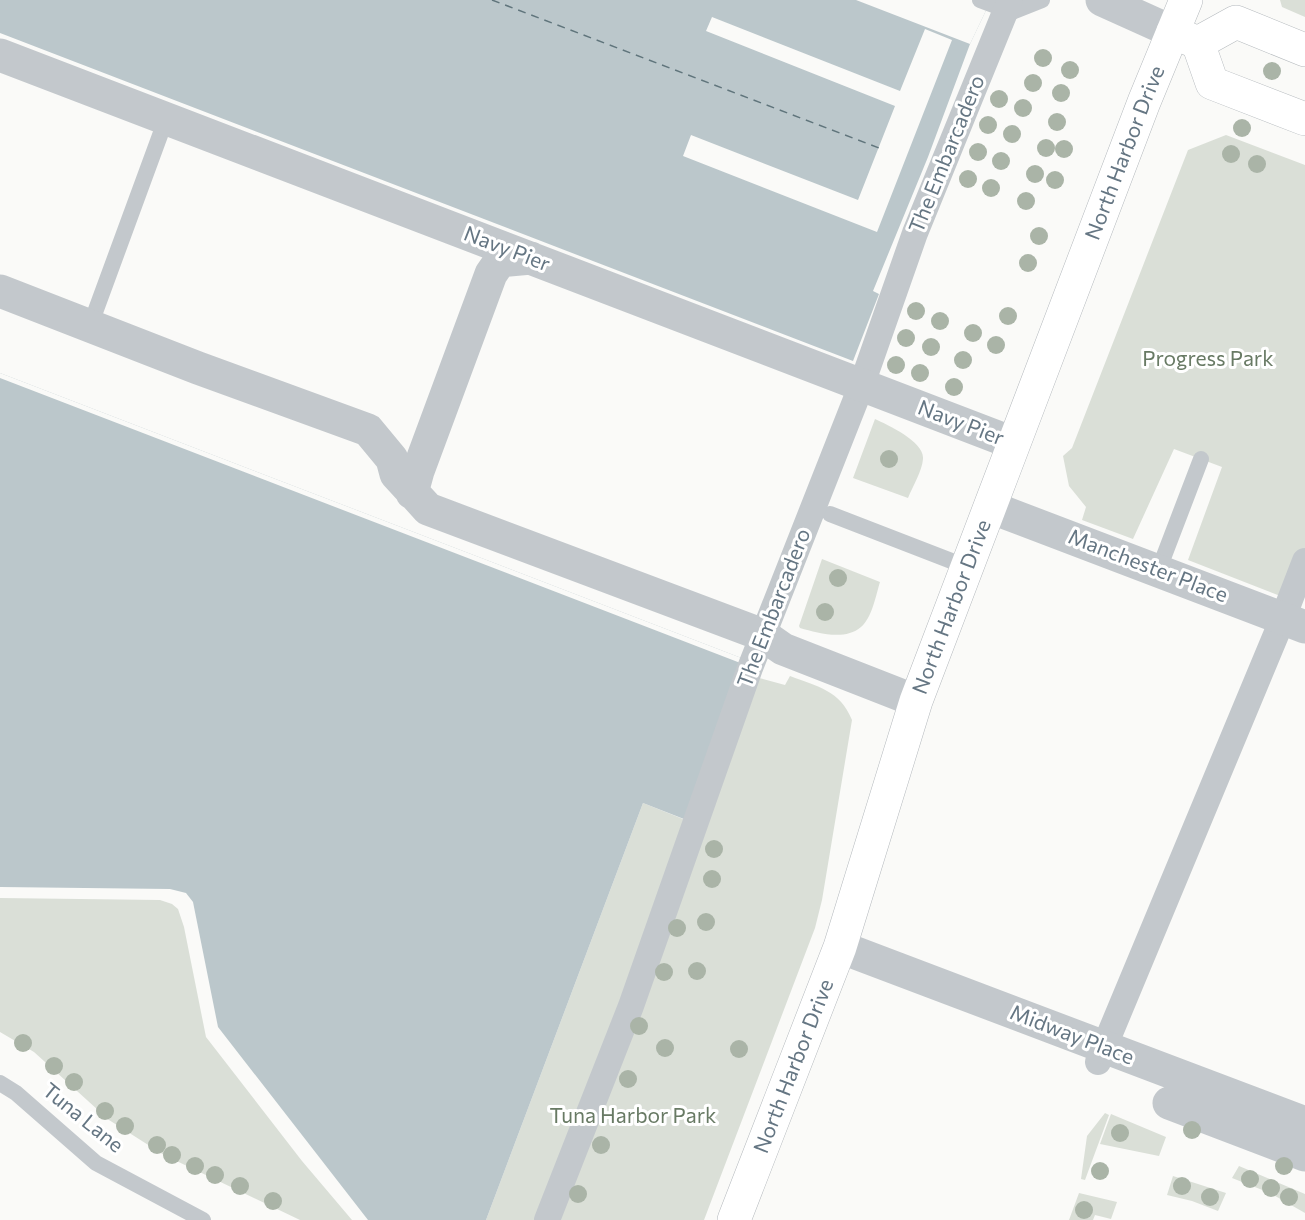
<svg xmlns="http://www.w3.org/2000/svg" width="1305" height="1220" viewBox="0 0 1305 1220" font-family="Commissioner,sans-serif">
	<style>
		.green { fill: #dadfd7 }
		.water { fill: #bbc7cb }
		.pier { fill: #fafaf8 }
		.lines { fill: none; stroke-linecap: round; stroke-linejoin: round }
		.ferry { stroke: #60757c; stroke-width: 1.5; stroke-dasharray: 8 6; stroke-linecap: butt }
		.primary-casing { stroke: #b5babe; stroke-width: 34 }
		.service { stroke: #c3c8cc; stroke-width: 16 }
		.pedestrian { stroke: #c3c8cc; stroke-width: 26 }
		.minor { stroke: #c3c8cc; stroke-width: 33 }
		.tertiary { stroke: #c3c8cc; stroke-width: 33 }
		.primary { stroke: #fff; stroke-width: 33 }
		.tree { fill: #aab4a7 }
		.labels { text-anchor: middle; stroke-width: 6; stroke-linejoin: round; paint-order: stroke }
		.street-label { font-size: 21px; fill: #657683; stroke: #fff }
		.park-label { font-size: 21px; fill: #687a64; stroke: #fff }
	</style>
	<rect width="100%" height="100%" fill="#fafaf8"/>
	<path class="green" d="M 1280,0 L 1305,0 L 1305,17 L 1282,7 Z
		M 1226,135 L 1305,165 L 1305,594 L 1301,604 L 1188,560 L 1222,467 L 1174,449 L 1133,539 L 1082,520 L 1086,507 L 1069,486 L 1063,456 L 1072,448 L 1188,150 Z
		M 875,419 C 888,425 925,442 923,459 C 922,471 913,486 908,498 L 853,478 Z
		M 822,559 L 880,582 C 876,595 872,618 861,627 C 845,641 818,633 800,628 L 799,626 Z
		M 734,671 L 785,685 L 790,676 C 818,687 840,690 852,720 L 822,900 L 815,928 L 704,1220 L 486,1220 L 643,803 L 688,821 Z
		M 0,898 L 160,900 L 172,904 L 178,909 L 184,927 L 206,1037 L 302,1161 L 352,1220 L 300,1220 L 164,1155 L 109,1120 L 34,1052 L 0,1032 Z
		M 1105,1113 L 1109,1115 L 1085,1180 L 1081,1179 L 1087,1136 Z
		M 1111,1114 L 1166,1137 L 1159,1156 L 1100,1144 Z
		M 1239,1166 L 1305,1194 L 1305,1213 L 1270,1193 L 1232,1178 Z
		M 1173,1176 L 1226,1193 L 1218,1211 L 1192,1201 L 1167,1195 Z
		M 1079,1193 L 1117,1202 L 1111,1219 L 1095,1215 L 1093,1220 L 1069,1220 Z"/>
	<path class="water" d="M 0,0 L 991,0 L 970,44 L 928,157 L 873,291 L 879,294 L 853,361 L 0,33 Z
		M 0,373 L 744,659 L 689,821 L 643,803 L 486,1220 L 368,1220 L 218,1027 L 193,902 L 186,893 L 170,889 L 0,887 Z"/>
	<path class="pier" d="M 856,0 L 991,0 L 970,44 Z
		M 712,17 L 900,91 L 925,29 L 952,40 L 877,232 L 683,156 L 691,135 L 858,200 L 895,106 L 706,31 Z
		M 0,373 L 744,659 L 743,664 L 0,378 Z"/>
	<g class="lines">
		<path class="ferry" d="M 492,0 L 879,148"/>
		<defs>
			<g id="primary">
				<path d="M 1173,32 L 1198,43 L 1212,83 L 1305,119"/>
				<path d="M 1198,43 L 1236,22 L 1305,50"/>
				<path id="s1" d="M 734,1220 L 840,947 L 916,701 L 1144,102 L 1186,0"/>
			</g>
		</defs>
		<use href="#primary" class="primary-casing"/>
		<path class="service" d="M 980,0 L 1012,12 L 1042,0
			M 90,326 L 166,119
			M 830,514 L 967,567
			M 1159,569 L 1201,459
			M 0,1083 L 16,1093 L 96,1163 L 203,1220"/>
		<path class="pedestrian" d="M 1098,1062 L 1283,618 L 1305,561
			M 547,1220 L 631,1006 L 750,668 L 862,384 L 915,233 L 1010,0"/>
		<path class="minor" d="M 1102,0 L 1173,32
			M 0,55 L 1013,443
			M 0,291 L 198,368 L 368,430 L 392,459 L 396,474 L 428,509 L 763,635 L 783,649 L 916,701
			M 412,493 L 418,471 L 491,274 L 500,261 L 531,258
			M 990,507 L 1305,627"/>
		<path class="tertiary" d="M 840,947 L 1305,1123
			M 1169,1103 L 1305,1155"/>
		<use href="#primary" class="primary"/>
	</g>
	<g class="tree">
		<circle cx="1043" cy="58" r="9"/>
		<circle cx="1070" cy="70" r="9"/>
		<circle cx="1272" cy="71" r="9"/>
		<circle cx="1033" cy="83" r="9"/>
		<circle cx="1061" cy="93" r="9"/>
		<circle cx="999" cy="99" r="9"/>
		<circle cx="1023" cy="108" r="9"/>
		<circle cx="1057" cy="122" r="9"/>
		<circle cx="988" cy="125" r="9"/>
		<circle cx="1242" cy="128" r="9"/>
		<circle cx="1012" cy="134" r="9"/>
		<circle cx="1046" cy="148" r="9"/>
		<circle cx="1064" cy="149" r="9"/>
		<circle cx="978" cy="152" r="9"/>
		<circle cx="1231" cy="154" r="9"/>
		<circle cx="1001" cy="161" r="9"/>
		<circle cx="1257" cy="164" r="9"/>
		<circle cx="1035" cy="174" r="9"/>
		<circle cx="968" cy="179" r="9"/>
		<circle cx="1055" cy="180" r="9"/>
		<circle cx="991" cy="188" r="9"/>
		<circle cx="1026" cy="201" r="9"/>
		<circle cx="1039" cy="236" r="9"/>
		<circle cx="1028" cy="263" r="9"/>
		<circle cx="916" cy="311" r="9"/>
		<circle cx="1008" cy="316" r="9"/>
		<circle cx="940" cy="321" r="9"/>
		<circle cx="973" cy="333" r="9"/>
		<circle cx="906" cy="338" r="9"/>
		<circle cx="996" cy="345" r="9"/>
		<circle cx="931" cy="347" r="9"/>
		<circle cx="963" cy="360" r="9"/>
		<circle cx="896" cy="365" r="9"/>
		<circle cx="920" cy="373" r="9"/>
		<circle cx="954" cy="387" r="9"/>
		<circle cx="889" cy="459" r="9"/>
		<circle cx="838" cy="578" r="9"/>
		<circle cx="825" cy="612" r="9"/>
		<circle cx="714" cy="849" r="9"/>
		<circle cx="712" cy="879" r="9"/>
		<circle cx="706" cy="922" r="9"/>
		<circle cx="677" cy="928" r="9"/>
		<circle cx="697" cy="971" r="9"/>
		<circle cx="664" cy="972" r="9"/>
		<circle cx="639" cy="1026" r="9"/>
		<circle cx="23" cy="1043" r="9"/>
		<circle cx="665" cy="1048" r="9"/>
		<circle cx="739" cy="1049" r="9"/>
		<circle cx="54" cy="1066" r="9"/>
		<circle cx="628" cy="1079" r="9"/>
		<circle cx="74" cy="1082" r="9"/>
		<circle cx="105" cy="1111" r="9"/>
		<circle cx="125" cy="1126" r="9"/>
		<circle cx="1192" cy="1130" r="9"/>
		<circle cx="1120" cy="1133" r="9"/>
		<circle cx="157" cy="1145" r="9"/>
		<circle cx="601" cy="1145" r="9"/>
		<circle cx="172" cy="1155" r="9"/>
		<circle cx="195" cy="1166" r="9"/>
		<circle cx="1284" cy="1166" r="9"/>
		<circle cx="1100" cy="1171" r="9"/>
		<circle cx="215" cy="1175" r="9"/>
		<circle cx="1250" cy="1179" r="9"/>
		<circle cx="240" cy="1186" r="9"/>
		<circle cx="1182" cy="1186" r="9"/>
		<circle cx="1271" cy="1188" r="9"/>
		<circle cx="578" cy="1194" r="9"/>
		<circle cx="1210" cy="1197" r="9"/>
		<circle cx="1289" cy="1197" r="9"/>
		<circle cx="273" cy="1201" r="9"/>
		<circle cx="1084" cy="1210" r="9"/>
	</g>
	<g class="labels">
		<g class="street-label">
			<text dy="7" stroke="none"><textPath href="#s1" startOffset="1137">North Harbor Drive</textPath></text>
			<text transform="translate(947 154) rotate(-68)" y="7">The Embarcadero</text>
			<text transform="translate(507 249) rotate(21)" y="7">Navy Pier</text>
			<text transform="translate(961 423) rotate(21)" y="7">Navy Pier</text>
			<text transform="translate(1148 566) rotate(21)" y="7">Manchester Place</text>
			<text dy="7" stroke="none"><textPath href="#s1" startOffset="651">North Harbor Drive</textPath></text>
			<text transform="translate(774 608) rotate(-69)" y="7">The Embarcadero</text>
			<text transform="translate(1072 1035) rotate(21)" y="7">Midway Place</text>
			<text dy="7" stroke="none"><textPath href="#s1" startOffset="165">North Harbor Drive</textPath></text>
			<text transform="translate(83 1118) rotate(39)" y="7">Tuna Lane</text>
		</g>
		<g class="park-label">
			<text x="1208" y="366">Progress Park</text>
			<text x="633" y="1123">Tuna Harbor Park</text>
		</g>
	</g>
</svg>
